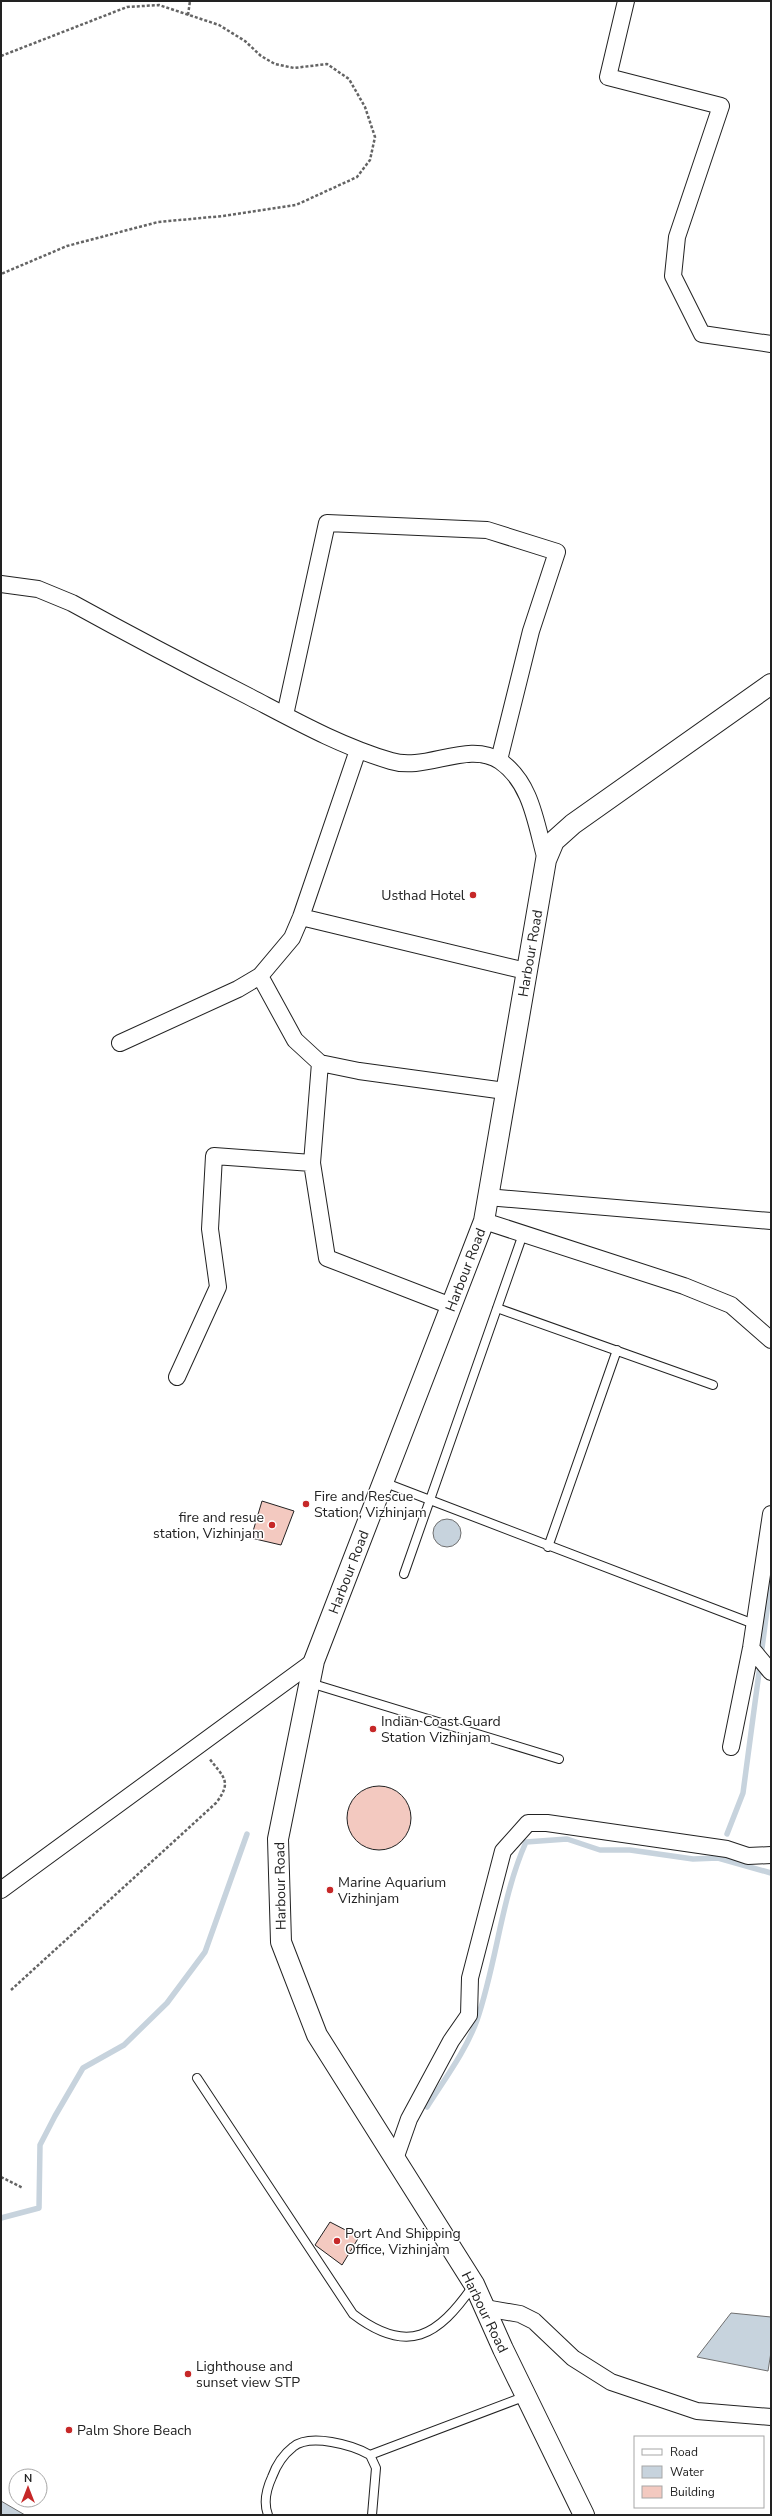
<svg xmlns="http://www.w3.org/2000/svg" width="772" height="2516" viewBox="0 0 772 2516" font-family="'Nunito Sans',sans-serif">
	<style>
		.water { fill: #c7d3dd; stroke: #6f6f6f }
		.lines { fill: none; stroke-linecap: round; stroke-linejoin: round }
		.stream { stroke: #c7d3dd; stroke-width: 5.5 }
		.building { fill: #f3c9c0; stroke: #222 }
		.service-casing { stroke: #222; stroke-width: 10 }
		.minor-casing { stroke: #222; stroke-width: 18 }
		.tertiary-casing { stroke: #222; stroke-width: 22 }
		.path { stroke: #646464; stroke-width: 2.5; stroke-dasharray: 3 2; stroke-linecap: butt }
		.service { stroke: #fff; stroke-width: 8 }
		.minor { stroke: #fff; stroke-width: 16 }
		.tertiary { stroke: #fff; stroke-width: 20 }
		.poi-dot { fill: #c62828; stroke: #fff; stroke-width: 1.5 }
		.labels { text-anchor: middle; stroke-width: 3; stroke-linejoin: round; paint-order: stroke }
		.poi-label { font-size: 14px; fill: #222; stroke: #fff; text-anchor: start }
		.street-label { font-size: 14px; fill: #222; stroke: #fff }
	</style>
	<rect width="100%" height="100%" fill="#fff"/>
	<path class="water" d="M433 1533a14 14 0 1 1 28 0a14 14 0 1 1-28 0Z
		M 731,2313 L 771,2317 L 771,2352 L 768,2371 L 697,2357 Z
		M 1,2501 L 25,2515 L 1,2515 Z"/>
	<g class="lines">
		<path class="stream" d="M 761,1656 L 771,1579
			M 727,1834 L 743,1793 L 760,1665
			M 427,2107 C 444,2080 466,2051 477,2020 C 497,1962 501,1898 526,1842 L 567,1839 L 600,1850 L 630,1850 L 693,1859 L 718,1858 L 771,1873
			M 1,2218 L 39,2208 L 40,2145 L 55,2116 L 83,2068 L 124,2045 L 167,2003 L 205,1952 L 247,1834"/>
	</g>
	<path class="building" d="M 262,1501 L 294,1511 L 281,1545 L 251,1538 Z
		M347 1818a32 32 0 1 1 64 0a32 32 0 1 1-64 0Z
		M 330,2222 L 359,2237 L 342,2265 L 315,2245 Z"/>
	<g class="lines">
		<defs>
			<path id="service" d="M 497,1308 L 713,1385
				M 383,1482 L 754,1624
				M 548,1547 L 617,1350
				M 404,1574 L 523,1234
				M 310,1683 L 559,1759
				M 197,2078 L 353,2314 C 408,2356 438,2336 473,2286
				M 370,2455 L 526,2396
				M 268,2515 C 263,2502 266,2490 272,2477 C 276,2466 284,2454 293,2447 C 310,2433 353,2445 370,2455 L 376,2468 L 372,2515"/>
			<path id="minor" d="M 626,1 L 608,77 L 721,106 L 677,237 L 673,276 L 702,334 L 771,344
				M 1,584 L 38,589 L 72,603 C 130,635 189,666 248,696 C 294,720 340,746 391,761 C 426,772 468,740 500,761 C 532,783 536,825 546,860
				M 285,715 L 327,523 L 487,530 L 557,552 L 531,631 L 499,760
				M 301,917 L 526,971
				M 260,976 L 295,1040 L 320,1063 L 359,1071 L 505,1091
				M 120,1043 L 238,989 L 260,976 L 292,938 L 301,917 L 358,750
				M 320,1063 L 312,1163 L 327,1258 L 451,1306
				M 487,1197 L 771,1221
				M 484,1221 L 684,1286 L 731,1305 L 771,1340
				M 177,1377 L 218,1287 L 210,1229 L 214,1156 L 312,1163
				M 751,1648 L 771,1672
				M 731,1747 L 751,1648 L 771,1514
				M 1,1890 L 314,1661
				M 395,2159 L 409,2119 L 451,2041 L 469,2015 L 470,1978 L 503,1851 L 528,1823 L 547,1823 L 727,1849 L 748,1856 L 771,1855
				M 485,2308 L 520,2314 L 534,2321 L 573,2358 L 611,2382 L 697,2411 L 771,2417"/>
			<g id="tertiary">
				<path id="s1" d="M 584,2515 L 503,2349 L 474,2284 L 317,2035 L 281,1942 L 278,1839 L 314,1661 L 484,1221 L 546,860 L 554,841 L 573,824 L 771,684"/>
			</g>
		</defs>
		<use href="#service" class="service-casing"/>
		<use href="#minor" class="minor-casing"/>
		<use href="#tertiary" class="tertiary-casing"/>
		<path class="path" d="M 188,15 L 190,1
			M 1,56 L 127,7 L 159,5 L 219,25 L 245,41 L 261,56 L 275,64 L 294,68 L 327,64 L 349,79 L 365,107 L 375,137 L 370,160 L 357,177 L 296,205 L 223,216 L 158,222 L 67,246 L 1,274
			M 11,1990 L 216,1803 C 233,1781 223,1777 209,1758
			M 1,2177 L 23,2188"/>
		<use href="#service" class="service"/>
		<use href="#minor" class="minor"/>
		<use href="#tertiary" class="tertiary"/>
	</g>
	<g class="poi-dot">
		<circle cx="473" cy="895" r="4"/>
		<circle cx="306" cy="1504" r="4"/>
		<circle cx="272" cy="1525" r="4"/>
		<circle cx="373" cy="1729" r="4"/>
		<circle cx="330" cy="1890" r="4"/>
		<circle cx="337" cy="2241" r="4"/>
		<circle cx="188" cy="2374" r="4"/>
		<circle cx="69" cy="2430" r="4"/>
	</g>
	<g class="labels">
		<g class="poi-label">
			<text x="465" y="900" text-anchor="end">Usthad Hotel</text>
			<text x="314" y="1501">Fire and Rescue<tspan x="314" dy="16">Station, Vizhinjam</tspan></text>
			<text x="264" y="1522" text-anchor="end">fire and resue<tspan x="264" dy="16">station, Vizhinjam</tspan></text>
			<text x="381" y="1726">Indian Coast Guard<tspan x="381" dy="16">Station Vizhinjam</tspan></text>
			<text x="338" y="1887">Marine Aquarium<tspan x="338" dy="16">Vizhinjam</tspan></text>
			<text x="345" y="2238">Port And Shipping<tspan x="345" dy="16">Office, Vizhinjam</tspan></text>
			<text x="196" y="2371">Lighthouse and<tspan x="196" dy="16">sunset view STP</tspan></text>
			<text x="77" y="2435">Palm Shore Beach</text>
		</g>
		<g class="street-label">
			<text dy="5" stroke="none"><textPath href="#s1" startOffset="1678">Harbour Road</textPath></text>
			<text dy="5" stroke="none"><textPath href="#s1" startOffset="1354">Harbour Road</textPath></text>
			<text dy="5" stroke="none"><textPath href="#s1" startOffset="1030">Harbour Road</textPath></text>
			<text transform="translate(280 1886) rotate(-91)" y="5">Harbour Road</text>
			<text transform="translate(485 2312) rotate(64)" y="5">Harbour Road</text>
		</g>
	</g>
	<rect width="772" height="2516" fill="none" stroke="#222222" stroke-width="4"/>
	<rect x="634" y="2436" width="130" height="72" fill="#ffffff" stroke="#a7a7a7"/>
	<rect x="642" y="2449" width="20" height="6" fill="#ffffff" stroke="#a7a7a7"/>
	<text x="670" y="2456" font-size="12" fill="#222222">Road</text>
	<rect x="642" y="2466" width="20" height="12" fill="#c7d3dd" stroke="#a7a7a7"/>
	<text x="670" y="2476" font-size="12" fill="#222222">Water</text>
	<rect x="642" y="2486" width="20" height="12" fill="#f3c9c0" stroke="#a7a7a7"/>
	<text x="670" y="2496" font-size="12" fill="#222222">Building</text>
	<g transform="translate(28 2488)"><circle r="19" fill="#ffffff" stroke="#a7a7a7"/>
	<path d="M0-3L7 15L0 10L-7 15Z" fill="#c62828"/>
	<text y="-6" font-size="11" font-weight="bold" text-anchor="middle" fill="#222222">N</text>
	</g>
</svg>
